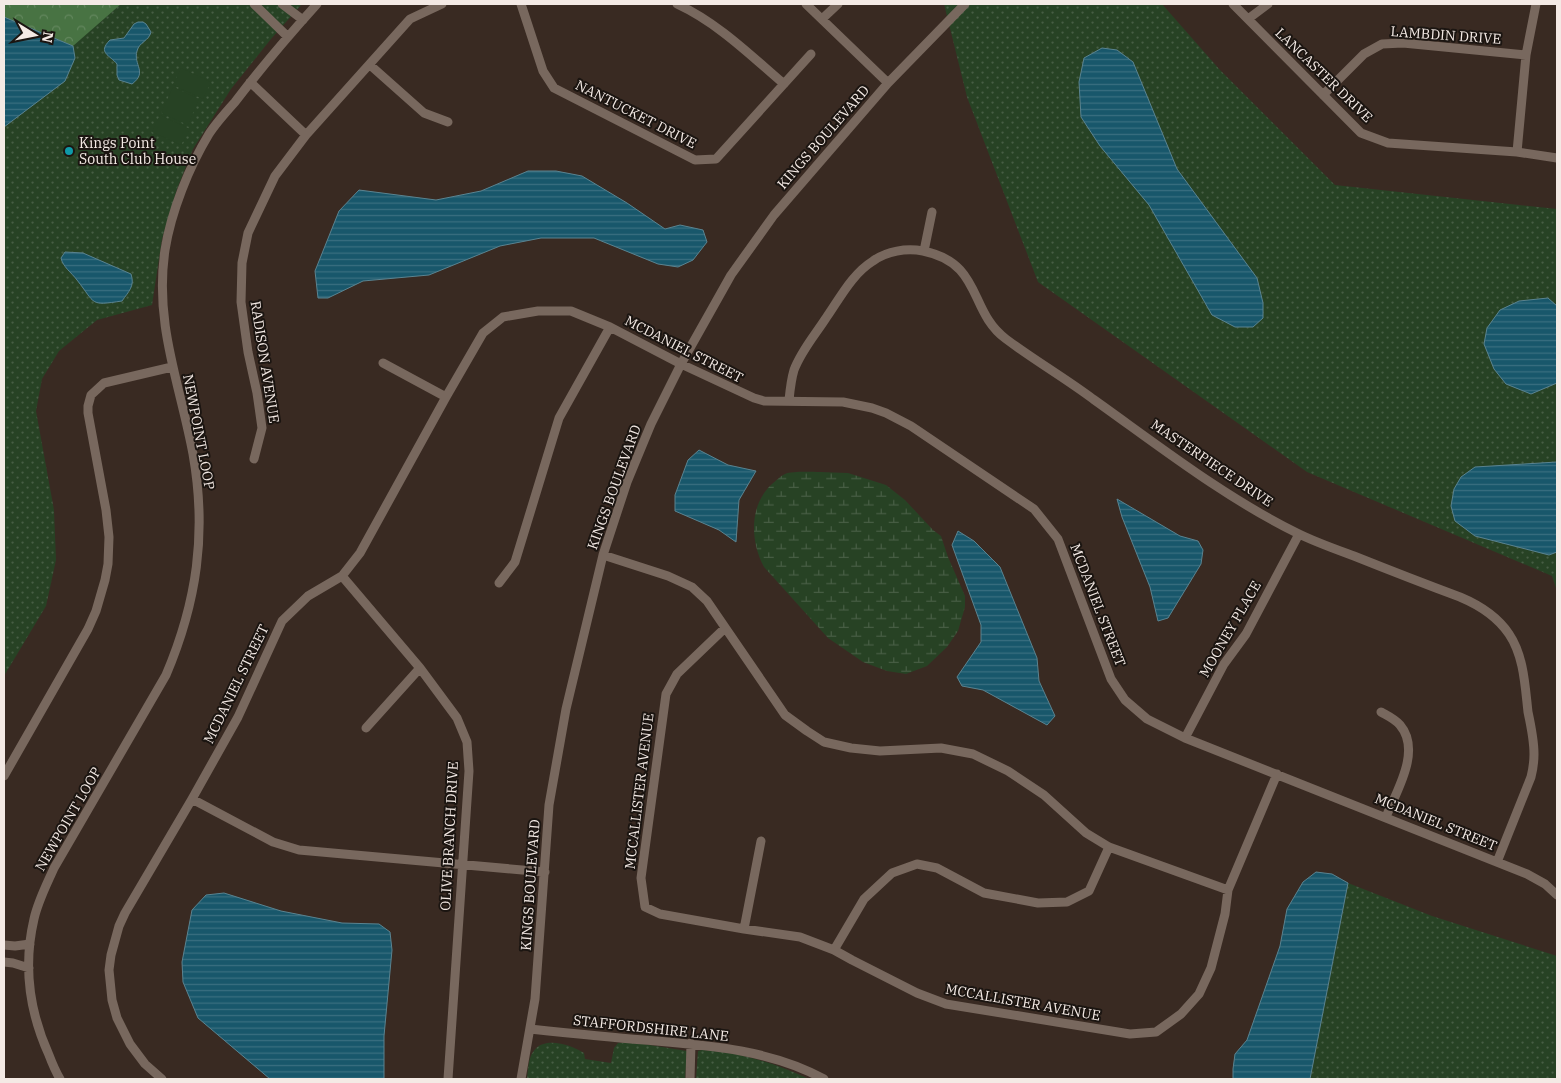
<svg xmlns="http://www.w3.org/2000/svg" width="1561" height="1083" viewBox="0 0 1561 1083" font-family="'IBM Plex Serif',serif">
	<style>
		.grass { fill: url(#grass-dots) }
		.forest { fill: url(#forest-crowns) }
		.wetland { fill: url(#wetland-marsh) }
		.garden { fill: #274224 }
		.water { fill: url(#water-rules); stroke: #5a8390 }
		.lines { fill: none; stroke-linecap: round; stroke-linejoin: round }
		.minor { stroke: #78685e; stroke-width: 9 }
		.culture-dot { fill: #0f9aa8; stroke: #1b1511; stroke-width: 2 }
		.labels { text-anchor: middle; stroke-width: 4; stroke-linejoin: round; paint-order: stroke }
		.street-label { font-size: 14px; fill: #f4eae5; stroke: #1b1511 }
		.poi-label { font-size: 14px; fill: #f4eae5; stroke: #1b1511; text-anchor: start }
	</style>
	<defs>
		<pattern id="grass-dots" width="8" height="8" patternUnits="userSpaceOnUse" patternTransform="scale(1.25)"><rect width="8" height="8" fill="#274224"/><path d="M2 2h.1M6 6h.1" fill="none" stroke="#475d44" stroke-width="1.8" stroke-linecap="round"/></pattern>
		<pattern id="forest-crowns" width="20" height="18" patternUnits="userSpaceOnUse" patternTransform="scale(1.25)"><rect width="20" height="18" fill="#487343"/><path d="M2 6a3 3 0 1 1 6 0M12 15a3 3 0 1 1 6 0" fill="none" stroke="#63875e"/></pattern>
		<pattern id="wetland-marsh" width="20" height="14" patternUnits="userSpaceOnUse" patternTransform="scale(1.25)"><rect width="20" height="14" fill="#274224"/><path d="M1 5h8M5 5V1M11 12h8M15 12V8" fill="none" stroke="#475d44"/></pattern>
		<pattern id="water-rules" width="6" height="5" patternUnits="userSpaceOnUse" patternTransform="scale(1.25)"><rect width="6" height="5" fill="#18576b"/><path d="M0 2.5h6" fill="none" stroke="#3a6f80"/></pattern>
	</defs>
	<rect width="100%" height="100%" fill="#392a22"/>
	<path class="grass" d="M 4,4 L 302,4 L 271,39 L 231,89 L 193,149 L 177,189 L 162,239 L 152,305 L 97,320 L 59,351 L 42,379 L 36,411 L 54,510 L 56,560 L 46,606 L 4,676 Z
		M 944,4 L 1162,4 L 1220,70 L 1335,185 L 1557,209 L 1557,591 L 1552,576 L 1307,472 L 1038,282 L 967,97 Z
		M 1348,883 L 1432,916 L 1557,956 L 1557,1079 L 1310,1079 Z
		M 631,1042 L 687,1051 L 685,1079 L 527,1079 C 528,1071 528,1059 533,1052 C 543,1035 572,1045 584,1053 L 585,1059 L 611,1063 L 614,1048 L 618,1043 Z
		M 702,1050 C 739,1052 775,1063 809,1079 L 696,1079 L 698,1051 Z"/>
	<path class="forest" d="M 4,4 L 121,4 L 73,46 L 4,17 Z"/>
	<path class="wetland" d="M 820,472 L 848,473 L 886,485 L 905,500 L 933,530 L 941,536 L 948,557 L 965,596 L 965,607 L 958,631 L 947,647 L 927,666 L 906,674 L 887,671 L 863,662 L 828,638 L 764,567 C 750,541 749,505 772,484 C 776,481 780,476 785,474 C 792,471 811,472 820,472 Z"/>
	<path class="garden" d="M 181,68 L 211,82 L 203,99 L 173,85 Z
		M 173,87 L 199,99 L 188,125 L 161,113 Z
		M 160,115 L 190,129 L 181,145 L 152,132 Z"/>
	<path class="water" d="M 4,17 L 73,46 L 75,58 L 65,81 L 4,127 Z
		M 138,22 L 143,22 L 146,24 L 151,32 C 149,41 139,42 137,51 C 133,65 148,72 132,84 L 119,80 L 117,75 L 117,64 C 110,55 97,53 110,40 L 124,38 L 134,24 Z
		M 1102,48 L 1117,50 L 1133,62 L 1177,169 L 1257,278 L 1263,303 L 1263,318 L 1253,327 L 1235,327 L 1212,315 L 1149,205 L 1100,146 L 1081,117 L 1079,82 L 1084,58 Z
		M 528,171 L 556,171 L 582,176 L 627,203 L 665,229 L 680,225 L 703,230 L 707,242 L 693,260 L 678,267 L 658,264 L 594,238 L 541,238 L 500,246 L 429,275 L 363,281 L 328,298 L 318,298 L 315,271 L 339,211 L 359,190 L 436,200 L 481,191 Z
		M 65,252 L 83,253 L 131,274 C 135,286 129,291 122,301 C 89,306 96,304 77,280 C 71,272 63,267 61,258 Z
		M 1548,298 L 1557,306 L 1557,383 L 1531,394 L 1506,384 L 1494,369 L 1484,344 L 1487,328 L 1500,310 L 1519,301 Z
		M 699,450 L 728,465 L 756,471 L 739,500 L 736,542 L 719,530 L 675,511 L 675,495 L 688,460 Z
		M 1557,462 L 1557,552 L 1549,555 L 1475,536 L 1455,521 L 1451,506 L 1454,489 L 1461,477 L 1475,467 Z
		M 1117,499 L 1180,536 L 1198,541 L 1203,550 L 1201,564 L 1168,618 L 1158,621 L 1150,587 L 1122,517 Z
		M 958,531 L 974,541 L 1000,567 L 1037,658 L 1039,681 L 1055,716 L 1047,725 L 983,690 L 962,686 L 957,677 L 981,642 L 981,625 L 952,545 Z
		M 1316,872 L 1332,874 L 1348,883 L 1310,1079 L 1233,1079 L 1233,1069 L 1235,1054 L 1247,1040 L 1280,946 L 1287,909 L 1303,882 Z
		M 224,893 L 281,911 L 342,923 L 379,924 L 390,932 L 392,950 L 384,1036 L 384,1079 L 270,1079 L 198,1018 L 183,982 L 182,962 L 192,910 L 206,895 Z"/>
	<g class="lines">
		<path class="minor" d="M 254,4 L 288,37
			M 282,4 L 303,20
			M 521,4 L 543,71 L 554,88 L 695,160 L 716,159 L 811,54
			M 677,4 C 718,23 750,55 784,84
			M 806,4 L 888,83
			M 1233,4 L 1361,133 L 1388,143 L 1517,152 L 1557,158
			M 822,19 L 838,4
			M 1248,19 L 1268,4
			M 370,65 L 424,113 L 448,122
			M 250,82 L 306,135
			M 1323,95 L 1364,54 L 1382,44 L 1403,43 L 1526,55
			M 1517,152 L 1526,55 L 1536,4
			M 924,251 L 932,212
			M 383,363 L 446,397
			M 789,400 C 790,390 791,380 794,370 C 801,351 815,335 826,318 C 840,298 852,274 873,261 C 887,251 906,248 923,251 C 983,263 968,311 1006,339 C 1034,360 1065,378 1093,399 C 1159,446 1224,497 1297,533 C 1315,542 1335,549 1354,556 C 1389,570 1425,584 1460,597 C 1479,605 1497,616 1509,634 C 1524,656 1525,686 1528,712 C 1531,726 1534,740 1534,754 C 1534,762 1533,769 1531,777 L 1497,862
			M 254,459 L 262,428 L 257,393 L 248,352 L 241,302 L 242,263 L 248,233 L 275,176 L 306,135 L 410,19 L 442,4
			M 603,555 L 668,576 L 692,587 L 707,601 L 785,715 L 807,731 L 824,742 L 851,748 L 880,751 L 941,748 L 973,754 L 1008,771 L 1044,795 L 1086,833 L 1109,847 L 1228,890
			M 342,576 L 420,668 L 457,718 L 467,742 L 469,771 L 448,1079
			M 499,583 L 515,562 L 559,418 L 610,327
			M 725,628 L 677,674 L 666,694 L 641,878 L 645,907 L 660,914 L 744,929 L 800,937 L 834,950 L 852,960 L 917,993 L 946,1004 L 1130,1034 L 1156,1032 L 1181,1014 L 1199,994 L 1211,968 L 1225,914 L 1228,890 L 1277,774
			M 1381,712 C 1388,716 1395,719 1400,725 C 1422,751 1396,792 1386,817
			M 366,728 L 420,668
			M 1185,738 L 1224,664 L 1246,634 L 1299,534
			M 4,776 L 88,629 L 96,611 L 105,580 L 108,564 L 109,537 L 106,510 L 88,413 L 88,406 L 91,395 L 104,383 L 172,367
			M 192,799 L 273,842 L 299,850 L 545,872
			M 744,929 L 761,841
			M 4,945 L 15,946 L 30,944
			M 834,950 L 864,899 L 892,873 L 917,864 L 937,868 L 984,893 L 1038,903 L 1067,902 L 1089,891 L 1109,847
			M 4,962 L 13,963 L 29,968
			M 530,1029 C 568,1033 606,1037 644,1040 C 704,1045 770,1049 824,1079
			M 60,1079 C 56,1072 52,1063 49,1055 C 29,1011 23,966 34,919 C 38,901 47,884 54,868 L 166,675 C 197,602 207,533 193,454 C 180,384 154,324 165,250 C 171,212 189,167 209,134 C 216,123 226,112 235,102 C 261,68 289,35 317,4
			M 162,1079 L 145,1064 L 130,1044 L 117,1018 L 112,1000 L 109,970 L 111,955 L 119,926 L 125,913 L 192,799 L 238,717 L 282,621 L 308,596 L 342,576 L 360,553 L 446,397 L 483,333 L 503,317 L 538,311 L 571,311 L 610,327 L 681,364 L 754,398 L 764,401 L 843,402 L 872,408 L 886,413 L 911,426 L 1034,509 L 1058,539 L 1111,679 L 1125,700 L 1147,719 L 1185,738 L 1527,874 L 1545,884 L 1557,895
			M 521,1079 L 535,999 L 549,805 L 566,709 L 603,555 L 627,482 L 651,424 L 681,364 L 731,275 L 774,215 L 888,83 L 965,4
			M 690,1079 L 691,1043"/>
	</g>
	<circle class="culture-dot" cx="69" cy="151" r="5"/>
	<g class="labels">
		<g class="street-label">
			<text transform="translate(1446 35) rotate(4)" y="5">LAMBDIN DRIVE</text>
			<text transform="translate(1324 75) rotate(44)" y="5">LANCASTER DRIVE</text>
			<text transform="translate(636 114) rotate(27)" y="5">NANTUCKET DRIVE</text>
			<text transform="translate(823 137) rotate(-49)" y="5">KINGS BOULEVARD</text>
			<text transform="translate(684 349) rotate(27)" y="5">MCDANIEL STREET</text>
			<text transform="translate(265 362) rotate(81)" y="5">RADISON AVENUE</text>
			<text transform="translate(199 432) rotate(79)" y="5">NEWPOINT LOOP</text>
			<text transform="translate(1212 463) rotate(34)" y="5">MASTERPIECE DRIVE</text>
			<text transform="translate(614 487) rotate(-70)" y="5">KINGS BOULEVARD</text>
			<text transform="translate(1098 605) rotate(69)" y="5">MCDANIEL STREET</text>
			<text transform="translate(1230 629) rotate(-60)" y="5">MOONEY PLACE</text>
			<text transform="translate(236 684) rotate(-64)" y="5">MCDANIEL STREET</text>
			<text transform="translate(639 791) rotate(-83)" y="5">MCCALLISTER AVENUE</text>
			<text transform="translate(68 819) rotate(-60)" y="5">NEWPOINT LOOP</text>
			<text transform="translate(1436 822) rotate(22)" y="5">MCDANIEL STREET</text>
			<text transform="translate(449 836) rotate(-87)" y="5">OLIVE BRANCH DRIVE</text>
			<text transform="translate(530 885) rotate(-86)" y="5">KINGS BOULEVARD</text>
			<text transform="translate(1023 1002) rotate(10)" y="5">MCCALLISTER AVENUE</text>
			<text transform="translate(651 1028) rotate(6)" y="5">STAFFORDSHIRE LANE</text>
		</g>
		<g class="poi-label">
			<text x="79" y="148">Kings Point<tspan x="79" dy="16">South Club House</tspan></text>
		</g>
	</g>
	<rect width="1561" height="1083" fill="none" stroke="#f4eae5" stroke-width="10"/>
	<g transform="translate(35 35) rotate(100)" stroke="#1b1511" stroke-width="4" paint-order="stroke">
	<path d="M0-4L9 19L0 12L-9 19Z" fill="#f4eae5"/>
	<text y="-8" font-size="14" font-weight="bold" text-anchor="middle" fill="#f4eae5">N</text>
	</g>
</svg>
